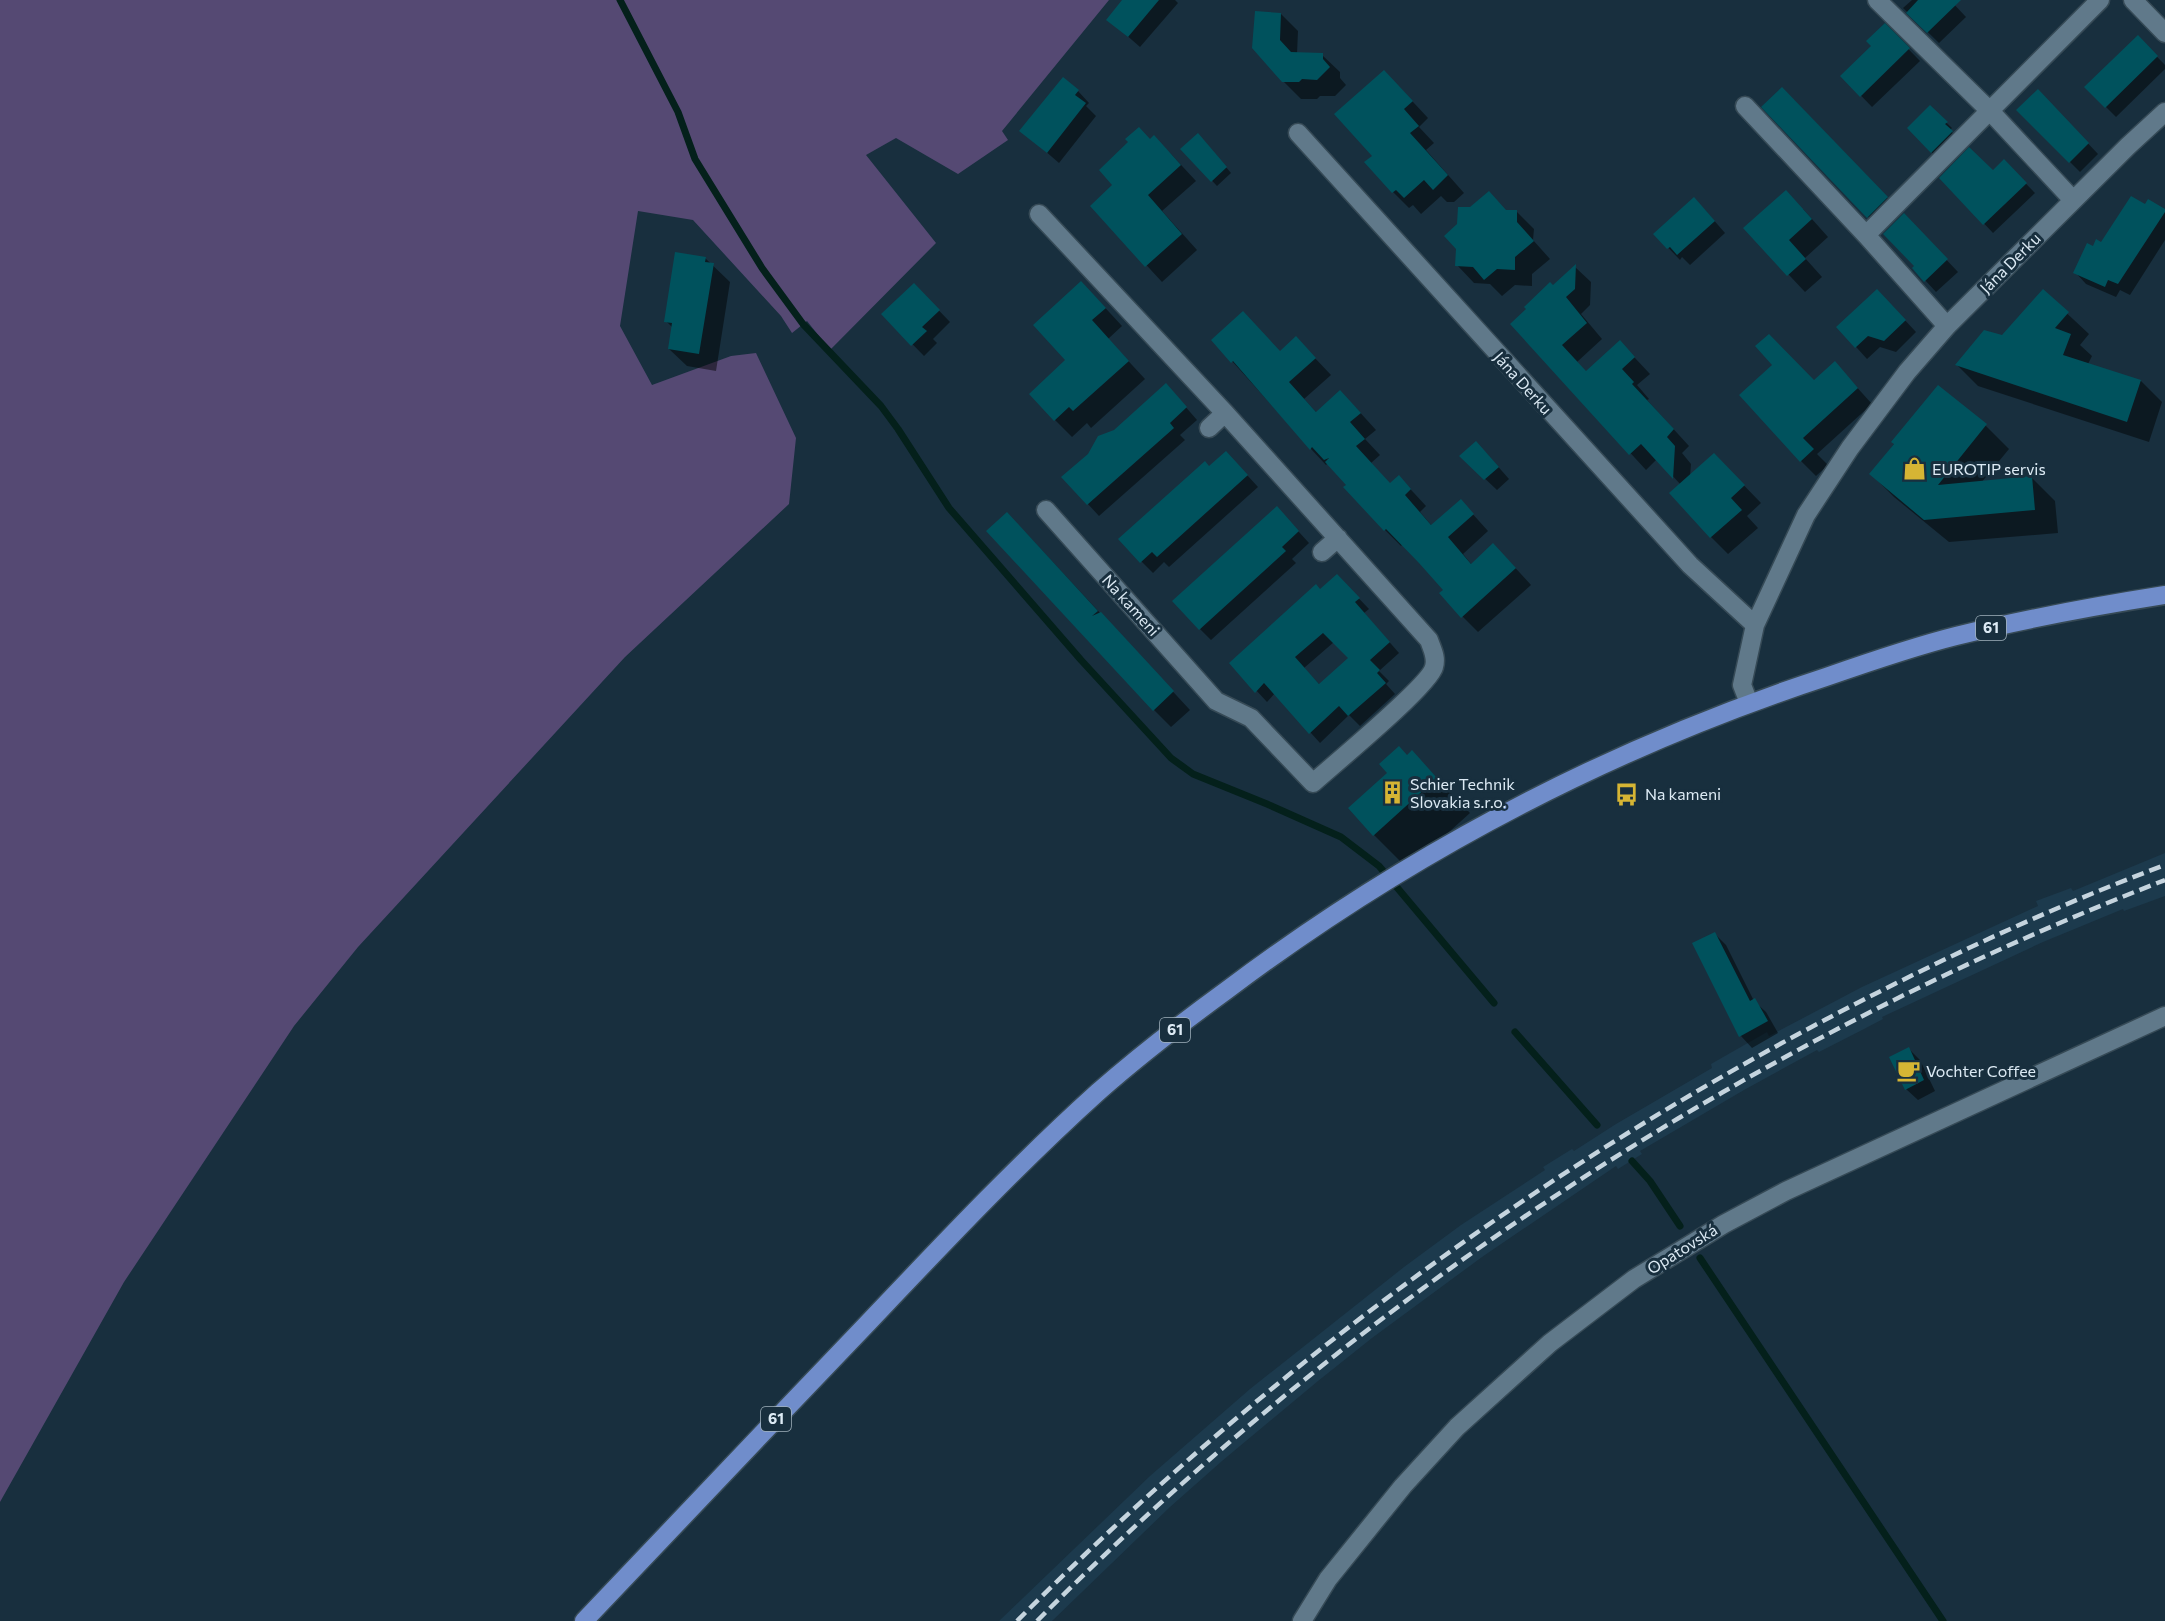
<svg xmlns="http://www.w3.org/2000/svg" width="2165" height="1621" viewBox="0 0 2165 1621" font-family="Commissioner,sans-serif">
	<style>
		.built { fill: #1c3a4d }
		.green { fill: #554973 }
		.shadow { fill: #0007; fill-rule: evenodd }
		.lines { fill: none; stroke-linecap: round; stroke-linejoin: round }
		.stream { stroke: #04201b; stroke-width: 7 }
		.building { fill: #00525d; fill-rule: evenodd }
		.minor-casing { stroke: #364a56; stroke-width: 21 }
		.major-casing { stroke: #364a56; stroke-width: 21 }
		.minor { stroke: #60798a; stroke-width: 18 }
		.major { stroke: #708dcb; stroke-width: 18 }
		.rail { stroke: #c5d4de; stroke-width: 4.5; stroke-dasharray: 12 6; stroke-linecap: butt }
		.labels { text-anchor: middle; stroke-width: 6; stroke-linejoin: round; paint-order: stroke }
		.shield { fill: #182f3e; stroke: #a1b2bd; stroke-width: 1.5 }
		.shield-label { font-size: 15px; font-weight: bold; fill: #dceaf4 }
		.street-label { font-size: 16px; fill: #dceaf4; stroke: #182f3e }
		.poi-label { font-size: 16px; fill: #dceaf4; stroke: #182f3e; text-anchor: start }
	</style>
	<rect width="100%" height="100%" fill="#182f3e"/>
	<path class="built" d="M 2165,853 L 2165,896 L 2124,911 L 2123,909 L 2043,942 L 1882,1017 L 1883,1019 L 1864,1029 L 1819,1052 L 1817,1050 L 1744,1090 L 1640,1151 L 1642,1154 L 1618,1169 L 1616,1166 L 1482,1257 L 1372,1338 L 1318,1381 L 1222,1461 L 1170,1507 L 1052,1621 L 999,1621 L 1150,1476 L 1250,1389 L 1404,1267 L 1461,1225 L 1545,1170 L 1543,1167 L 1572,1149 L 1574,1151 L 1616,1124 L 1712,1068 L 1711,1064 L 1767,1032 L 1769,1036 L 1862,987 L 2038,906 L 2036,901 L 2071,888 L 2073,891 Z"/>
	<path class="green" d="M 0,0 L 1109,0 L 1002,131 L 1008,140 L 958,174 L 896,138 L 866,155 L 936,243 L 830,350 L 807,321 L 792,333 L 781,316 L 693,220 L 638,211 L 620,326 L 652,385 L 731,356 L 756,353 L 796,438 L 789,504 L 625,657 L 358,947 L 294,1026 L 124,1282 L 0,1502 Z"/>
	<path class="shadow" d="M 1124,0 L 1175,0 L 1178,3 L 1140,47 L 1108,19 Z
		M 1912,0 L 1950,0 L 1966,17 L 1939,43 L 1903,8 Z
		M 1256,12 L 1281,14 L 1298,31 L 1297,54 L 1322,55 L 1340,72 L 1340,78 L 1346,85 L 1335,96 L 1320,96 L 1317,99 L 1301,99 L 1283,81 Z
		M 1885,25 L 1920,61 L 1872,107 L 1842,76 L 1873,46 Z
		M 2138,37 L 2165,65 L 2165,69 L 2116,117 L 2086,87 Z
		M 1400,88 L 1428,118 L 1419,127 L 1434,143 L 1426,150 L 1464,193 L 1454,202 L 1447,202 L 1441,196 L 1421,214 L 1413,205 L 1409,208 L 1393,192 L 1374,156 Z
		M 1078,91 L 1089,103 L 1086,106 L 1096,116 L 1059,163 L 1022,131 Z
		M 1794,100 L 1898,209 L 1879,228 L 1763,107 Z
		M 2048,101 L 2098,154 L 2080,172 L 2018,110 Z
		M 1930,107 L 1952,128 L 1950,130 L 1957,138 L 1937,158 L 1909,128 Z
		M 1151,140 L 1170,153 L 1196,181 L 1162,211 L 1197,250 L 1162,282 L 1092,206 L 1114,185 L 1131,143 Z
		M 1203,140 L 1231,173 L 1217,186 L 1182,149 Z
		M 2004,161 L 2035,193 L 1993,233 L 1941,178 L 1993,172 Z
		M 2145,206 L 2165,211 L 2165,240 L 2130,295 L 2120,290 L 2116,297 L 2086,284 L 2075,272 L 2093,248 L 2102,244 Z
		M 1803,209 L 1828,237 L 1805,258 L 1822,277 L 1805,292 L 1745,228 Z
		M 1705,210 L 1725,233 L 1690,265 L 1682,257 L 1680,260 L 1655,234 Z
		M 1507,211 L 1517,212 L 1534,229 L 1533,240 L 1550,259 L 1532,274 L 1532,286 L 1515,285 L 1502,296 L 1490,284 L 1474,283 L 1457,265 Z
		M 1904,215 L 1958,272 L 1936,292 L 1914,268 L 1917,266 Z
		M 705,258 L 730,282 L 716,371 L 687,366 L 669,349 L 673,328 L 666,321 Z
		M 1575,267 L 1591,282 L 1590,305 L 1581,314 L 1602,339 L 1577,362 L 1587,373 L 1620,342 L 1650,374 L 1637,385 L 1649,399 L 1647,400 L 1689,446 L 1682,453 L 1691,464 L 1690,477 L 1731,472 L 1761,503 L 1747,516 L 1758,528 L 1728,554 L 1711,537 L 1681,485 L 1657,459 L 1646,470 L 1512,324 Z
		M 2043,291 L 2089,334 L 2080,345 L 2092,356 L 2088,364 L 2141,381 L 2162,402 L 2149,442 L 1978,386 L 1957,365 L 2003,337 Z
		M 925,296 L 950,322 L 933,339 L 937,343 L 924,356 L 883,314 Z
		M 1098,300 L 1122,326 L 1108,339 L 1145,379 L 1091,428 L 1087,423 L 1072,437 L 1055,420 L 1067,360 Z
		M 1888,302 L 1916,332 L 1896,352 L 1880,347 L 1867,359 L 1838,327 Z
		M 1296,338 L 1331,375 L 1304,399 L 1317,413 L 1356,408 L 1376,430 L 1365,439 L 1380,455 L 1371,463 L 1390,484 L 1399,477 L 1414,493 L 1426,506 L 1420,512 L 1432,526 L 1461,501 L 1488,531 L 1463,554 L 1472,565 L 1509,561 L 1531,585 L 1478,632 L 1462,616 L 1445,590 L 1403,544 L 1401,546 L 1385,530 L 1328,463 L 1326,465 L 1311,449 L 1213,340 L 1280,352 Z
		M 1835,363 L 1872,404 L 1817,454 L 1828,465 L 1816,476 L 1801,461 L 1774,366 L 1814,382 Z
		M 1938,387 L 1986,426 L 2009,449 L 1981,483 L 2032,478 L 2055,501 L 2058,533 L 1949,542 L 1894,497 L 1871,474 Z
		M 1177,397 L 1197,420 L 1180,435 L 1185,440 L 1099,516 L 1063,477 L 1114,432 Z
		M 1487,454 L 1509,479 L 1497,490 L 1461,456 Z
		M 1237,464 L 1258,487 L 1169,567 L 1164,562 L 1153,573 L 1120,540 L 1209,468 Z
		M 1288,520 L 1309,543 L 1292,559 L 1296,563 L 1211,640 L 1200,629 Z
		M 1024,531 L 1190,710 L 1171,727 L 1154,710 Z
		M 1347,586 L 1369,609 L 1364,613 L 1399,653 L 1379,671 L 1389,681 L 1386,684 L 1395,694 L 1360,726 L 1349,715 L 1320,743 L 1275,693 L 1267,702 L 1231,663 L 1320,591 ZM 1334,642 L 1350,658 L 1320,685 L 1304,668 Z
		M 1412,752 L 1470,813 L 1408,869 L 1374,835 L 1407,757 Z
		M 1715,934 L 1726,945 L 1754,1001 L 1766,1012 L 1778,1033 L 1752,1048 L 1741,1036 L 1694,944 Z
		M 1909,1049 L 1920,1060 L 1935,1091 L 1918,1100 L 1906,1089 Z"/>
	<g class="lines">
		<path class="stream" d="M 620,0 L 678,112 L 695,159 L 762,268 L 803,324 L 881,406 L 898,429 L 949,508 L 1081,660 L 1171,758 L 1193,774 L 1267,804 L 1341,837 L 1379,866 L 1494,1003
			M 1515,1032 L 1597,1125
			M 1632,1161 L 1650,1181 L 1680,1226
			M 1700,1258 L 1943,1621"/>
	</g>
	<path class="building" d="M 1122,0 L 1159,0 L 1128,37 L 1106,20 Z
		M 1918,0 L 1961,0 L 1927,33 L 1906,13 Z
		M 1255,11 L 1281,13 L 1280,40 L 1291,52 L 1323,53 L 1323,59 L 1330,67 L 1317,80 L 1302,79 L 1299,82 L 1282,82 L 1252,48 Z
		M 1885,23 L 1910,48 L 1860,97 L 1840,76 L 1871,46 L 1866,41 Z
		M 2138,35 L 2158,56 L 2105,108 L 2084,87 Z
		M 1384,70 L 1413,101 L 1404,109 L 1419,126 L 1410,133 L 1448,175 L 1433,190 L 1424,180 L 1404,198 L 1396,190 L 1392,193 L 1364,162 L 1372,156 L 1334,114 Z
		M 1063,77 L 1079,90 L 1075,95 L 1086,103 L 1047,153 L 1019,131 Z
		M 1782,87 L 1888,197 L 1867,218 L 1761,107 Z
		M 2038,89 L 2089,143 L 2069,163 L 2016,110 Z
		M 1930,105 L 1948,122 L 1945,124 L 1953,131 L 1931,153 L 1907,128 Z
		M 1139,127 L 1150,139 L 1154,135 L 1181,165 L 1148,195 L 1182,234 L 1145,267 L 1090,206 L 1112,185 L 1099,170 L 1128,142 L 1125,139 Z
		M 1198,133 L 1227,167 L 1211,182 L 1180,149 Z
		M 1969,147 L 1993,170 L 2004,159 L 2027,183 L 1983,225 L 1939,178 Z
		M 1786,190 L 1812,219 L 1789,240 L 1806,259 L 1787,276 L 1743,228 Z
		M 1489,191 L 1506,210 L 1517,210 L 1517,222 L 1534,241 L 1515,257 L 1515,270 L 1497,269 L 1484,280 L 1473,267 L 1455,266 L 1456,249 L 1444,236 L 1457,224 L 1458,207 L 1470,207 Z
		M 2131,196 L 2145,204 L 2148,199 L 2165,209 L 2165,212 L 2118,284 L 2108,280 L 2105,287 L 2073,273 L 2087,243 L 2093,246 L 2096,239 L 2101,242 Z
		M 1694,197 L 1715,221 L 1677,255 L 1670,247 L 1667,249 L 1653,234 Z
		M 1904,213 L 1948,259 L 1924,282 L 1912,268 L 1914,266 L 1883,234 Z
		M 675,252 L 706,257 L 705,262 L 714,263 L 699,354 L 668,349 L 672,323 L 664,322 Z
		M 1576,264 L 1575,289 L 1566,297 L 1587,323 L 1562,345 L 1586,371 L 1620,340 L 1635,357 L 1622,369 L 1634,382 L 1632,384 L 1674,429 L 1667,437 L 1675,446 L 1673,479 L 1641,444 L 1629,455 L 1510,324 L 1526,309 L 1524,307 L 1550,282 L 1553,285 Z
		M 1081,281 L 1106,308 L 1092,320 L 1129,361 L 1073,411 L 1069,407 L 1054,421 L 1029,394 L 1065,360 L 1033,325 Z
		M 914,283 L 940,310 L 922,327 L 927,331 L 911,346 L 881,314 Z
		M 1877,289 L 1906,320 L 1884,341 L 1868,336 L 1855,348 L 1836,327 Z
		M 2043,289 L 2069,312 L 2055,328 L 2071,334 L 2063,355 L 2141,380 L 2127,422 L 1955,365 L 1984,330 L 2002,335 Z
		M 1243,311 L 1280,351 L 1296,336 L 1316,358 L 1289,382 L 1316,412 L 1340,390 L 1361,413 L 1350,422 L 1365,439 L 1356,446 L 1390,483 L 1399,475 L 1411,489 L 1405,495 L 1431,525 L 1461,499 L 1474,514 L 1448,537 L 1471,564 L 1493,543 L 1516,568 L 1461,618 L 1439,593 L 1443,590 L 1419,563 L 1386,529 L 1384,531 L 1343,487 L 1346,485 L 1325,462 L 1329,458 L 1324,460 L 1312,447 L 1310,450 L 1233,361 L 1231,363 L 1211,340 Z
		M 1769,334 L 1814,380 L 1835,361 L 1858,388 L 1803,438 L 1814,449 L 1800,462 L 1739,395 L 1772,365 L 1755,346 Z
		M 1166,383 L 1187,407 L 1170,423 L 1174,428 L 1087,505 L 1061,477 L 1088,454 L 1098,436 L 1114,430 Z
		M 1938,385 L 1987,424 L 1938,485 L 2032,476 L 2035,510 L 1924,520 L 1869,474 L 1894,444 L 1891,442 Z
		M 1476,441 L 1499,467 L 1484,480 L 1459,456 Z
		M 1226,451 L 1248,475 L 1157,557 L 1152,552 L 1140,563 L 1118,539 L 1205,461 L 1209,466 Z
		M 1714,453 L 1745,485 L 1731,498 L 1742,510 L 1710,538 L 1669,493 Z
		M 1277,506 L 1299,531 L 1282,547 L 1286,551 L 1199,630 L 1172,601 Z
		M 1007,512 L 1098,611 L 1092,616 L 1101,612 L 1174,691 L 1153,711 L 986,531 Z
		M 1337,574 L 1360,598 L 1355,602 L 1390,642 L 1370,660 L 1380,670 L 1377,673 L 1386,683 L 1348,716 L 1339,706 L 1309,734 L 1264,683 L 1255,693 L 1229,663 L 1316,584 L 1320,589 ZM 1323,633 L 1348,658 L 1319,684 L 1295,657 Z
		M 1399,746 L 1407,755 L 1412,750 L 1437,778 L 1373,836 L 1348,808 L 1387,773 L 1379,764 Z
		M 1715,932 L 1750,1001 L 1755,998 L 1768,1021 L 1739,1037 L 1692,943 Z
		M 1909,1047 L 1924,1080 L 1905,1090 L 1889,1057 Z"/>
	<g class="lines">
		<defs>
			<path id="minor" d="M 1877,0 L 1990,111 L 2073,200
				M 2133,0 L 2165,33
				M 1745,106 L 1866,235 L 1947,326
				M 1298,133 L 1690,565 L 1755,625
				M 1039,214 L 1225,413 L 1429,640 C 1432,649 1437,657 1434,667 C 1430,685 1333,765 1313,783 L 1251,718 L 1216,701 L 1046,510
				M 1866,235 L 2100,0
				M 1209,428 L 1225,413
				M 1322,552 L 1338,538
				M 1749,703 L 1742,685 L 1755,625 L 1806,515 L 1850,448 L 1907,372 L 1947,326 L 2128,146 L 2165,112
				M 1302,1621 L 1328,1579 L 1403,1486 L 1457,1427 L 1550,1343 L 1634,1279 L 1724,1224 L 1786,1191 L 2165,1016"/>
			<path id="major" d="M 584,1621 C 678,1522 771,1424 865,1326 C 941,1246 1016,1166 1098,1092 C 1139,1056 1183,1022 1227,990 C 1409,853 1610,748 1826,677 C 1869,662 1912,647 1956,636 C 2025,619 2095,606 2165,595"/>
		</defs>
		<use href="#minor" class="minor-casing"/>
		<use href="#major" class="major-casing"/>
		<use href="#minor" class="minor"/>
		<use href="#major" class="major"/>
		<path class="rail" d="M 1017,1621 C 1269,1368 1548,1161 1867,998 C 1963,949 2063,903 2165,865
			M 1037,1621 C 1357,1299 1742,1044 2165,880"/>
	</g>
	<defs>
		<symbol id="shop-bare" viewBox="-9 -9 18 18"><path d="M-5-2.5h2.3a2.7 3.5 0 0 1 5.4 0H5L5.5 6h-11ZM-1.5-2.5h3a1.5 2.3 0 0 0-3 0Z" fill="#d6b534" stroke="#182f3e" stroke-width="2.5" paint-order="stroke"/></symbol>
		<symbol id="building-bare" viewBox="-9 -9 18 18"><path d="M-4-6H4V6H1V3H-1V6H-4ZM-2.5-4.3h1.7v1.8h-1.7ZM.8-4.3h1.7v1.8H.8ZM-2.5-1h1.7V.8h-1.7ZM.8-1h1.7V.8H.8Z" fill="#d6b534" stroke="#182f3e" stroke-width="2.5" paint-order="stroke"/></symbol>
		<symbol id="bus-bare" viewBox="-9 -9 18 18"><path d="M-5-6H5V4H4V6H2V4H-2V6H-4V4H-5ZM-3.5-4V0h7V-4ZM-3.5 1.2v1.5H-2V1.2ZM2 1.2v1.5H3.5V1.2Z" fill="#d6b534" stroke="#182f3e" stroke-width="2.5" paint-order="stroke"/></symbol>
		<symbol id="cafe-bare" viewBox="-9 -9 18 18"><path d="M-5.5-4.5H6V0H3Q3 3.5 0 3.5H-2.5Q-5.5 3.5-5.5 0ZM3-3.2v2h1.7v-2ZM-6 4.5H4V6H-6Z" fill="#d6b534" stroke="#182f3e" stroke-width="2.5" paint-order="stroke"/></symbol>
	</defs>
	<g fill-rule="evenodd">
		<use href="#shop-bare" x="1898" y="452" width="33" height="33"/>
		<use href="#building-bare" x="1376" y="776" width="33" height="33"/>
		<use href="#bus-bare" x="1610" y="778" width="33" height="33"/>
		<use href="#cafe-bare" x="1892" y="1054" width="33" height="33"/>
	</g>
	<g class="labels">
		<g class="shield">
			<rect x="1976" y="616" width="30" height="24" rx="4.5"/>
			<rect x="1160" y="1018" width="30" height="24" rx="4.5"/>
			<rect x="761" y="1407" width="30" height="24" rx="4.5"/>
		</g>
		<g class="shield-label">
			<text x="1991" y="633">61</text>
			<text x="1175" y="1035">61</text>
			<text x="776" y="1424">61</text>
		</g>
		<g class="street-label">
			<text transform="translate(2010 263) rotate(-45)" y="6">Jána Derku</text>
			<text transform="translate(1523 383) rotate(48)" y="6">Jána Derku</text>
			<text transform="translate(1131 605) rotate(48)" y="6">Na kameni</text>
			<text transform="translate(1682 1249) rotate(-32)" y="6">Opatovská</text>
		</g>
		<g class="poi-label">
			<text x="1932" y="475">EUROTIP servis</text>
			<text x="1410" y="790">Schier Technik<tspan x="1410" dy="18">Slovakia s.r.o.</tspan></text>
			<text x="1645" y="800">Na kameni</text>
			<text x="1926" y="1077">Vochter Coffee</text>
		</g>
	</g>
</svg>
